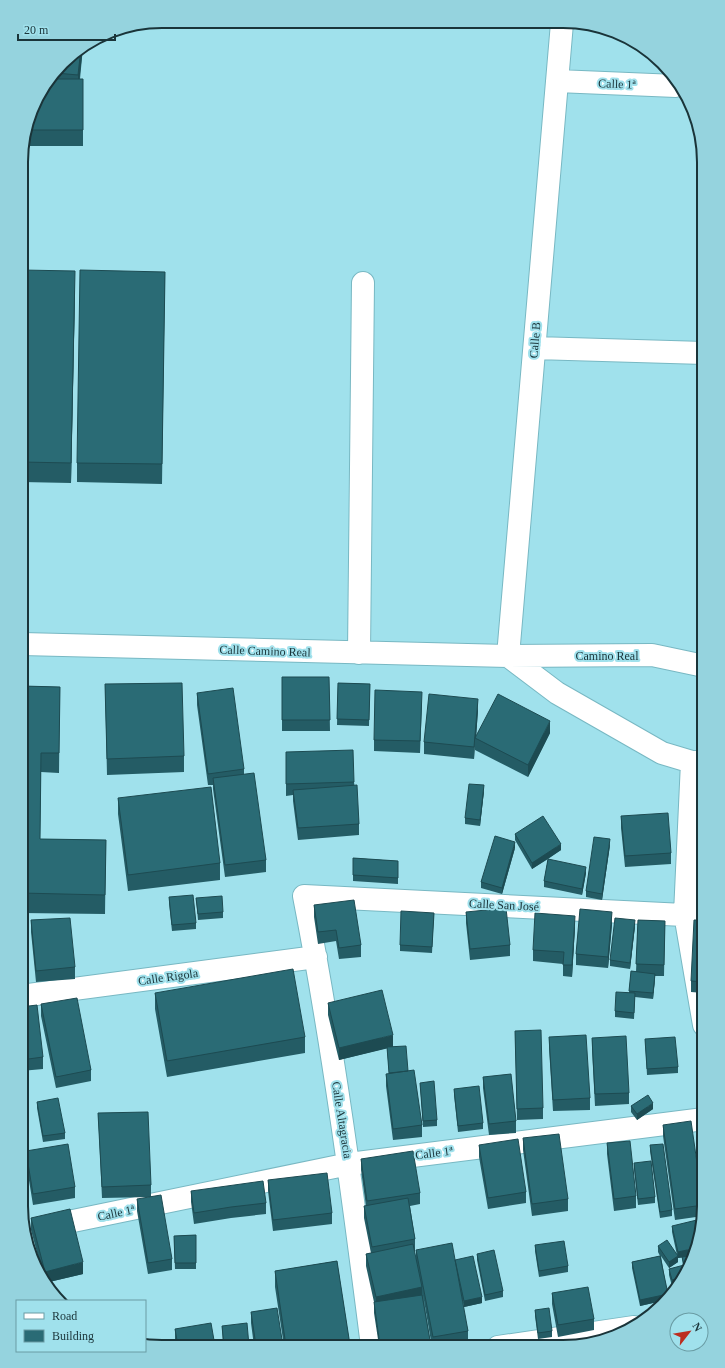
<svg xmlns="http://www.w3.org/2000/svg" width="725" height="1368" viewBox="0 0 725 1368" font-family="Georgia,serif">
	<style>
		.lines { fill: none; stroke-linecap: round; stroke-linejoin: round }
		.minor-casing { stroke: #78b8c3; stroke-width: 24 }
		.minor { stroke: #fff; stroke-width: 22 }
		.wall { fill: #245c65 }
		.shaded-wall { fill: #1d4b52 }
		.building { fill: #2a6b75; stroke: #1d4b52 }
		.labels { text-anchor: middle; stroke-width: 4; stroke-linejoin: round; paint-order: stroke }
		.street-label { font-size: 12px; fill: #1a3439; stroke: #a0e1ec }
		.rim { fill: none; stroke: #1a3439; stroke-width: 2 }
	</style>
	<rect width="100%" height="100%" fill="#a0e1ec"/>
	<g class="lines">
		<defs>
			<path id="minor" d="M 557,81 L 676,86
				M 535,348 L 704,353
				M 22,644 L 508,656 L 652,655 L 704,666
				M 359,653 L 363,283
				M 508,656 L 562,23
				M 508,656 L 557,693 L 662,753 L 692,762 L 704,762
				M 692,762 L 685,914 L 704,1025
				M 21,996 L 316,957
				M 73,1221 L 349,1164 L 704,1119
				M 372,1346 C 353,1196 333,1045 304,896 L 704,916
				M 498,1347 L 634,1327"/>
		</defs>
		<use href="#minor" class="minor-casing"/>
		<use href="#minor" class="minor"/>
	</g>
	<path class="wall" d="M 83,47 L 80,79 L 83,79 L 83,146 L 22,146 L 22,144 L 36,99 L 69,56 Z
		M 22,270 L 75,291 L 71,483 L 22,482 Z
		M 165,272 L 162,484 L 77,482 L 77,463 Z
		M 282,677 L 329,677 L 330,731 L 282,731 Z
		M 338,683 L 370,684 L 369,726 L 337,725 Z
		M 105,684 L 184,756 L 184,772 L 107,775 Z
		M 22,686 L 60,687 L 59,773 L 41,772 L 40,839 L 106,840 L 105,914 L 21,913 Z
		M 197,693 L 244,769 L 244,774 L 266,860 L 266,872 L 225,877 L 213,789 L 213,785 L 208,785 L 197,705 Z
		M 422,704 L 420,753 L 374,751 L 374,740 Z
		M 478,710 L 476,737 L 550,733 L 528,777 L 475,750 L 475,744 L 474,759 L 424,754 L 424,742 Z
		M 286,752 L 354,782 L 359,824 L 359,835 L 298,840 L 293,801 L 293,795 L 286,796 Z
		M 484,791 L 480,826 L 465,824 L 465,818 Z
		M 118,798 L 220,863 L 220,880 L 128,891 L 118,814 Z
		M 621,816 L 671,853 L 671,864 L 625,867 L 621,828 Z
		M 704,826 L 704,897 L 697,896 L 697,885 Z
		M 515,834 L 561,850 L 548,859 L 586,873 L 582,895 L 544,887 L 544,881 L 548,859 L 532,869 L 515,840 Z
		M 610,845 L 602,900 L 586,897 L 586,891 Z
		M 515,848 L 502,894 L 481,888 L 481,882 Z
		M 353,858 L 398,861 L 398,884 L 353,881 Z
		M 169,897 L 196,923 L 196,929 L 172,931 L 169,903 Z
		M 196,898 L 223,912 L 223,918 L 198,920 Z
		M 314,905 L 361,945 L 361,957 L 339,959 L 336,941 L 318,944 L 314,917 Z
		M 466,912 L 510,945 L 510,956 L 470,960 L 466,923 Z
		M 434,913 L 432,953 L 400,951 L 400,945 Z
		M 31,920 L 75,967 L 75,979 L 36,982 L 31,932 Z
		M 638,920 L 665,921 L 664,976 L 655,976 L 653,999 L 635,997 L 634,1019 L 615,1017 L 615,1011 L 629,993 L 631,971 L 636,972 Z
		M 704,920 L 704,993 L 691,992 L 691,981 Z
		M 612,924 L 608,968 L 576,965 L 576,954 Z
		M 635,926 L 630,969 L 610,966 L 610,960 Z
		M 575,927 L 572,977 L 563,976 L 563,964 L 533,961 L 533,950 Z
		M 21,931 L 27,970 L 27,982 L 21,982 Z
		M 155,993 L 305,1037 L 305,1053 L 167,1077 L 155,1009 Z
		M 328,1003 L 393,1047 L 408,1071 L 422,1125 L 422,1137 L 393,1140 L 386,1086 L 386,1074 L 389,1074 L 387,1048 L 339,1060 L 328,1015 Z
		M 41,1004 L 91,1070 L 91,1081 L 56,1088 L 41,1016 Z
		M 21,1007 L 43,1057 L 43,1069 L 21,1071 Z
		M 515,1031 L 543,1108 L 543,1119 L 517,1120 Z
		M 549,1037 L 590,1098 L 590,1110 L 553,1111 L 549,1048 Z
		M 592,1038 L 629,1093 L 629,1104 L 595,1106 L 592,1049 Z
		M 645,1039 L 678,1067 L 678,1073 L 647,1075 Z
		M 483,1077 L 516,1121 L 516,1133 L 489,1135 L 483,1088 Z
		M 420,1083 L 437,1120 L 437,1126 L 423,1127 Z
		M 454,1089 L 483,1123 L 483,1129 L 458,1132 L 454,1095 Z
		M 37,1102 L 65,1133 L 65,1139 L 43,1142 L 37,1108 Z
		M 631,1106 L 653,1109 L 637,1120 L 631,1112 Z
		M 98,1113 L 151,1185 L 151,1197 L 102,1198 Z
		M 663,1125 L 703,1205 L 703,1216 L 675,1220 L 663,1136 Z
		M 523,1138 L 568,1199 L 568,1211 L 532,1216 L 523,1150 Z
		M 607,1143 L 636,1196 L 636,1208 L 614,1211 L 607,1154 Z
		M 479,1145 L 526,1192 L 526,1203 L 488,1209 L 479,1157 Z
		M 650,1145 L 672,1210 L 672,1216 L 660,1218 L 650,1151 Z
		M 26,1151 L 75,1187 L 75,1198 L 33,1205 L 26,1162 Z
		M 361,1159 L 420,1193 L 420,1204 L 410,1206 L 415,1239 L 415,1251 L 414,1251 L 416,1260 L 416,1250 L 455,1260 L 482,1303 L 464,1307 L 460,1291 L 468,1331 L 468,1342 L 445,1347 L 432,1347 L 423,1295 L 430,1340 L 430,1347 L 379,1346 L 374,1313 L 374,1302 L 366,1266 L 366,1254 L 371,1253 L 364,1218 L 364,1206 L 366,1206 L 361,1170 Z
		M 634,1163 L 655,1197 L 655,1203 L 638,1205 L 634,1169 Z
		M 268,1180 L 332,1213 L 332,1224 L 273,1231 L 268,1191 Z
		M 191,1191 L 266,1203 L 266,1214 L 231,1218 L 194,1224 L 191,1202 Z
		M 137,1199 L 172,1259 L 172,1270 L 148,1274 L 137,1211 Z
		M 31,1218 L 83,1274 L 49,1282 L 42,1271 L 31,1230 Z
		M 672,1226 L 693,1260 L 672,1286 L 669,1275 L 669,1269 L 683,1266 L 682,1257 L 685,1257 L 678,1258 L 678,1257 L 678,1262 L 669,1268 L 661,1256 L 668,1298 L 666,1300 L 640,1306 L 632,1268 L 632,1262 L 660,1256 L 658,1252 L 658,1246 L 677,1255 L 672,1232 Z
		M 196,1235 L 196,1269 L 175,1269 L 174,1236 Z
		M 535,1245 L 568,1266 L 568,1272 L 539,1277 L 535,1251 Z
		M 477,1254 L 503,1291 L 503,1297 L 485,1301 L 477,1260 Z
		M 337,1261 L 350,1346 L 284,1346 L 275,1287 L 275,1271 Z
		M 552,1293 L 594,1319 L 594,1330 L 558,1337 L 552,1304 Z
		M 535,1310 L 552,1331 L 552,1337 L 538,1339 L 535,1316 Z
		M 251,1312 L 283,1346 L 254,1346 L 251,1323 Z
		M 222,1326 L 249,1346 L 223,1346 Z
		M 175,1329 L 215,1346 L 176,1346 L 175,1340 Z"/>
	<path class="shaded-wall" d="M 83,47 L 78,91 L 78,75 L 81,48 Z
		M 75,271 L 75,291 L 71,483 L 71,463 Z
		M 478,699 L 478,710 L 476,738 L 475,738 L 474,759 L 474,747 Z
		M 550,721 L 550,733 L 528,777 L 528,765 Z
		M 484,785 L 484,791 L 480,826 L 480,820 Z
		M 610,839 L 610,845 L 602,900 L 602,894 Z
		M 515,842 L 515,848 L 502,894 L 502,888 Z
		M 561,844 L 561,850 L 532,869 L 532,863 Z
		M 586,867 L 586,873 L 582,895 L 582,889 Z
		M 612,912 L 612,924 L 608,968 L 608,957 Z
		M 575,916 L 575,927 L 572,977 L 572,965 Z
		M 635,920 L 635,926 L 630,969 L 630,963 Z
		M 655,974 L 655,980 L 653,999 L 653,993 Z
		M 393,1035 L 393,1047 L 339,1060 L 339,1048 Z
		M 653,1103 L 653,1109 L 637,1120 L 637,1114 Z
		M 696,1248 L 695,1255 L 678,1258 L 678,1252 Z
		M 678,1256 L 678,1262 L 669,1268 L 669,1262 Z
		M 83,1262 L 83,1274 L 49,1282 L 45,1276 L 45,1272 Z
		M 683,1277 L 679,1284 L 672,1286 L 672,1280 Z
		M 422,1287 L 422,1298 L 376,1309 L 376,1297 Z
		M 668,1294 L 668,1298 L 666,1300 L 640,1306 L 640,1300 Z
		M 482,1297 L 482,1303 L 464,1307 L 464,1301 Z"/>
	<path class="building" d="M 81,48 L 78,75 L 56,73 L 69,56 Z
		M 51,79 L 83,79 L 83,130 L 26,130 L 36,99 Z
		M 22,270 L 75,271 L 71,463 L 22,462 Z
		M 80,270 L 165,272 L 162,464 L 77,463 Z
		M 282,677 L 329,677 L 330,720 L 282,720 Z
		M 182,683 L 184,756 L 107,759 L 105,684 Z
		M 338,683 L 370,684 L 369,720 L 337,719 Z
		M 22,686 L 60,687 L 59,753 L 41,753 L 40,839 L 106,840 L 105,895 L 21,893 Z
		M 233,688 L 244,769 L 208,774 L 197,693 Z
		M 375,690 L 422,692 L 420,741 L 374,740 Z
		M 429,694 L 478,699 L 474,747 L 424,742 Z
		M 498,694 L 550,721 L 528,765 L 475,738 Z
		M 353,750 L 354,782 L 286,784 L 286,752 Z
		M 254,773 L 266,860 L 225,865 L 213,778 Z
		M 469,784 L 484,785 L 480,820 L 465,818 Z
		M 357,785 L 359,824 L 298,828 L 293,790 Z
		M 211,787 L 220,863 L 128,875 L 118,798 Z
		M 668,813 L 671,853 L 625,856 L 621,816 Z
		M 543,816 L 561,844 L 532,863 L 515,834 Z
		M 704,826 L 704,885 L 697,885 Z
		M 495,836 L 515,842 L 502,888 L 481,882 Z
		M 594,837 L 610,839 L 602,894 L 586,891 Z
		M 353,858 L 398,861 L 398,878 L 353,875 Z
		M 548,859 L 586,867 L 582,889 L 544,881 Z
		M 193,895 L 196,923 L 172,925 L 169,897 Z
		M 222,896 L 223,912 L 198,914 L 196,898 Z
		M 354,900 L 361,945 L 339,948 L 336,930 L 318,932 L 314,905 Z
		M 506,908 L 510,945 L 470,949 L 466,912 Z
		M 580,909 L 612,912 L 608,957 L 576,954 Z
		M 401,911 L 434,913 L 432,947 L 400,945 Z
		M 535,913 L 575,916 L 572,965 L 563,965 L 564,952 L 533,950 Z
		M 70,918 L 75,967 L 36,971 L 31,920 Z
		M 615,918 L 635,920 L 630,963 L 610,960 Z
		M 638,920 L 665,921 L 664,965 L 636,964 Z
		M 694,920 L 704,920 L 704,982 L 691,981 Z
		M 21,931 L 27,970 L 21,971 Z
		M 293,969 L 305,1037 L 167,1061 L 155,993 Z
		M 631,971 L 655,974 L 653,993 L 629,991 Z
		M 382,990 L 393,1035 L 339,1048 L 328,1003 Z
		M 616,992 L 635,993 L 634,1013 L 615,1011 Z
		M 77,998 L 91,1070 L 56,1077 L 41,1004 Z
		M 37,1005 L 43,1057 L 21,1060 L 21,1007 Z
		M 541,1030 L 543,1108 L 517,1109 L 515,1031 Z
		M 586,1035 L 590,1098 L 553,1100 L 549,1037 Z
		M 626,1036 L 629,1093 L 595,1094 L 592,1038 Z
		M 675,1037 L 678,1067 L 647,1069 L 645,1039 Z
		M 406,1046 L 408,1071 L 389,1073 L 387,1047 Z
		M 414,1070 L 422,1125 L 393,1129 L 386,1074 Z
		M 511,1074 L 516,1121 L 489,1124 L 483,1077 Z
		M 434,1081 L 437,1120 L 423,1121 L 420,1083 Z
		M 479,1086 L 483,1123 L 458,1126 L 454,1089 Z
		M 648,1095 L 653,1103 L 637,1114 L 631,1106 Z
		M 58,1098 L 65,1133 L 43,1136 L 37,1102 Z
		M 148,1112 L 151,1185 L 102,1187 L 98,1113 Z
		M 691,1121 L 703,1205 L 675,1209 L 663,1125 Z
		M 559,1134 L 568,1199 L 532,1204 L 523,1138 Z
		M 518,1139 L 526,1192 L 488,1198 L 479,1145 Z
		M 630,1141 L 636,1196 L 614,1199 L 607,1143 Z
		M 68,1144 L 75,1187 L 33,1194 L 26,1151 Z
		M 663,1144 L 672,1210 L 660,1212 L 650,1145 Z
		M 413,1151 L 420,1193 L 367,1201 L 361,1159 Z
		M 651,1161 L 655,1197 L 638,1199 L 634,1163 Z
		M 327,1173 L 332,1213 L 273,1220 L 268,1180 Z
		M 263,1181 L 266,1203 L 231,1207 L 194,1213 L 191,1191 Z
		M 161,1195 L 172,1259 L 148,1263 L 137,1199 Z
		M 408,1198 L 415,1239 L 372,1247 L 364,1206 Z
		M 70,1209 L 83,1262 L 45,1272 L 31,1218 Z
		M 701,1219 L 702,1223 L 696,1248 L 678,1252 L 672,1226 Z
		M 196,1235 L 196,1263 L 175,1263 L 174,1236 Z
		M 667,1240 L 678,1256 L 669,1262 L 658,1246 Z
		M 564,1241 L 568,1266 L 539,1271 L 535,1245 Z
		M 452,1243 L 468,1331 L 433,1337 L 416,1250 Z
		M 413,1244 L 422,1287 L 376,1297 L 366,1254 Z
		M 494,1250 L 503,1291 L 485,1295 L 477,1254 Z
		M 695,1255 L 693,1260 L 683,1277 L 672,1280 L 669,1269 L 684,1265 L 682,1257 Z
		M 473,1256 L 482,1297 L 464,1301 L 455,1260 Z
		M 660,1256 L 668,1294 L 640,1300 L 632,1262 Z
		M 337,1261 L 350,1345 L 343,1346 L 286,1346 L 275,1271 Z
		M 588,1287 L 594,1319 L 558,1325 L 552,1293 Z
		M 422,1295 L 430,1340 L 387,1346 L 380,1346 L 374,1302 Z
		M 277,1308 L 283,1346 L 256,1346 L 251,1312 Z
		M 549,1308 L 552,1331 L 538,1333 L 535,1310 Z
		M 211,1323 L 215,1346 L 178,1346 L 175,1329 Z
		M 247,1323 L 249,1346 L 224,1346 L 222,1326 Z"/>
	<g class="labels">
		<g class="street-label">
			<text transform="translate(617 84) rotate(2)" y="4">Calle 1ª</text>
			<text transform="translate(535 340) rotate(-85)" y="4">Calle B</text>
			<text transform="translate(265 651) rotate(2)" y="4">Calle Camino Real</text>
			<text x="607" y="660">Camino Real</text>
			<text transform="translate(504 905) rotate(3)" y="4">Calle San José</text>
			<text transform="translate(168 977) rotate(-8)" y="4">Calle Rigola</text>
			<text transform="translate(342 1120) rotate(81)" y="4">Calle Altagracia</text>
			<text transform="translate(434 1153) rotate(-7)" y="4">Calle 1ª</text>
			<text transform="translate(116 1213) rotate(-12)" y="4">Calle 1ª</text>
		</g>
	</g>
	<path d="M0 0H725V1368H0ZM162 28H563A134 134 0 0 1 697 162V1206A134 134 0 0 1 563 1340H162A134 134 0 0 1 28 1206V162A134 134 0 0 1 162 28Z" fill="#95d3de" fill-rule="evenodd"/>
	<path class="rim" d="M162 28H563A134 134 0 0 1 697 162V1206A134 134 0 0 1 563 1340H162A134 134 0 0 1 28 1206V162A134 134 0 0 1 162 28Z"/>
	<rect x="16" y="1300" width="130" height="52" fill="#a0e1ec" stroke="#6a9ca4"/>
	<rect x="24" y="1313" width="20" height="6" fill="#ffffff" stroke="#6a9ca4"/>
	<text x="52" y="1320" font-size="12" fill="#1a3439">Road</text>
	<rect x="24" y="1330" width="20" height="12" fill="#2a6b75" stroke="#6a9ca4"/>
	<text x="52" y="1340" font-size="12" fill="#1a3439">Building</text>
	<g transform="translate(689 1332) rotate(59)"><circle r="19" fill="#a0e1ec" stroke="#6a9ca4"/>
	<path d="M0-3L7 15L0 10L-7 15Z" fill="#bc2e20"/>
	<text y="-6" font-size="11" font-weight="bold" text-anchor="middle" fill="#1a3439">N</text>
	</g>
	<path d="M18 34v6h97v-6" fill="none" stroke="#1a3439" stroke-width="2"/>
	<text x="24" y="34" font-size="12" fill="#1a3439" stroke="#a0e1ec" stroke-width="3" paint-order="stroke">20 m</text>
</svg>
